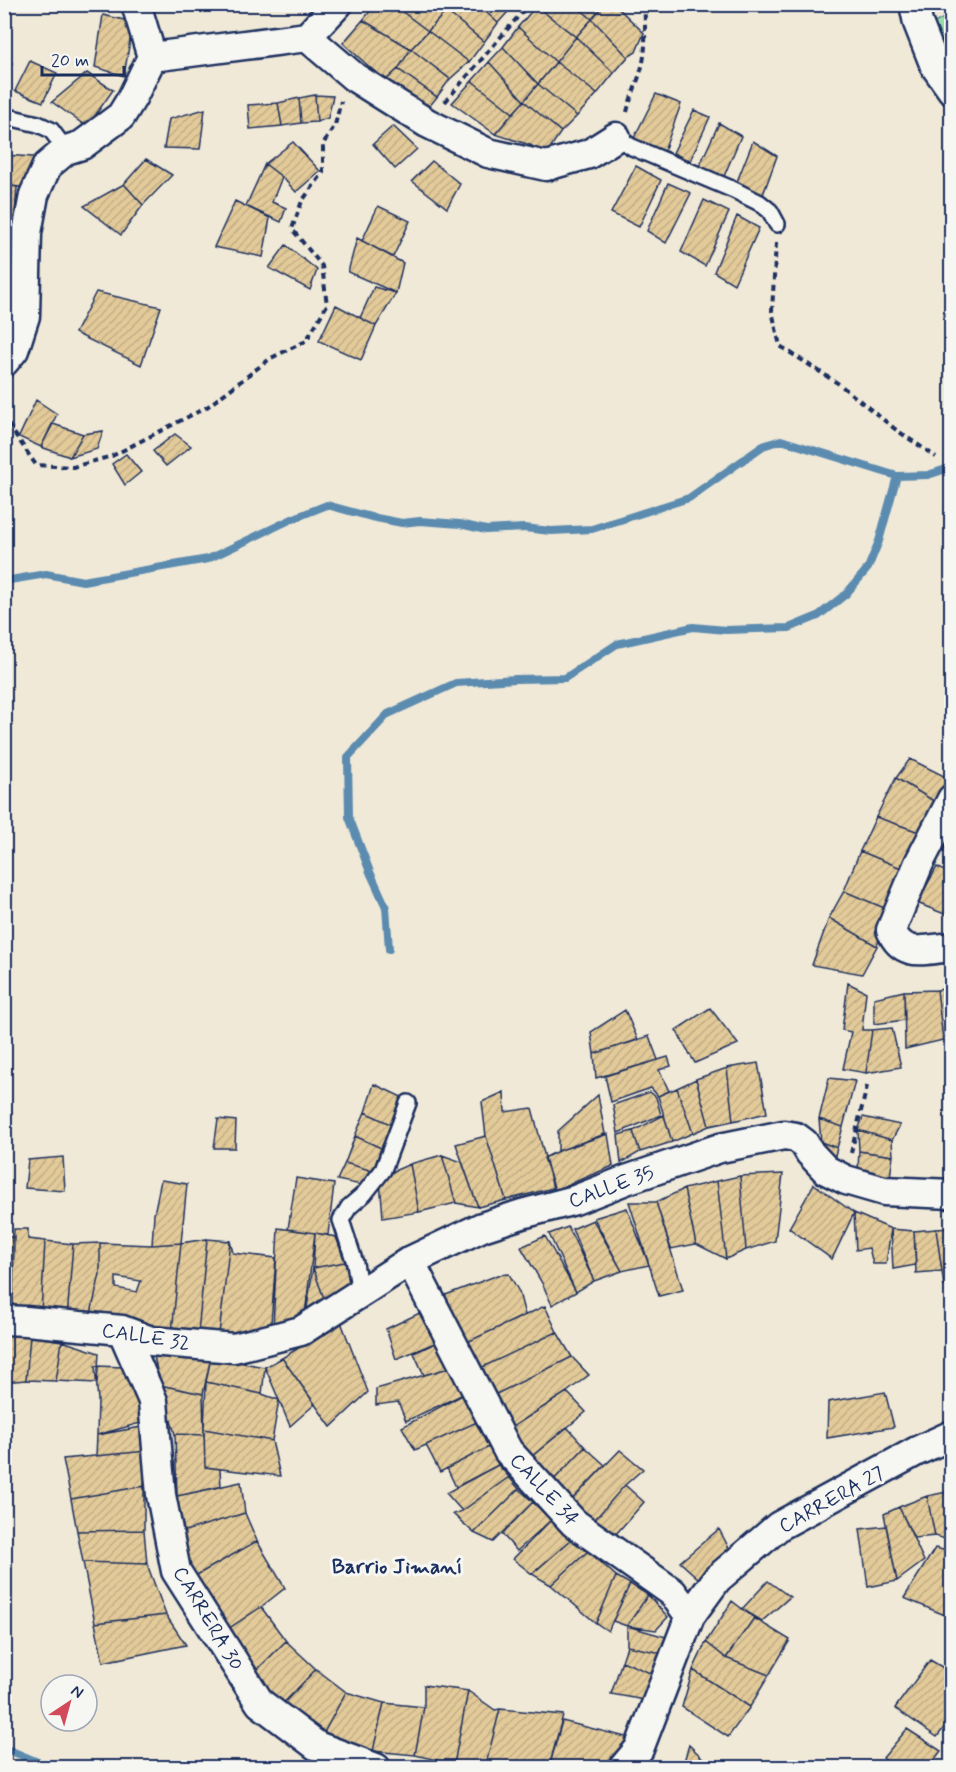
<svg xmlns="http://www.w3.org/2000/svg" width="956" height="1772" viewBox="0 0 956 1772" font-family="Mynerve,sans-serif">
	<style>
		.pitch { fill: #98deab; stroke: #5a8684; stroke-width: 1.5 }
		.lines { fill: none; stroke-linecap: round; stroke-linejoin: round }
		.stream { stroke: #5b8bb0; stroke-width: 8 }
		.building { fill: url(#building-hatch); stroke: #1b2f5e; stroke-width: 1.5; fill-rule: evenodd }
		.service-casing { stroke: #1b2f5e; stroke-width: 20 }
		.minor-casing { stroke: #1b2f5e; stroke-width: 33 }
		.path { stroke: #1b2f5e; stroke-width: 4; stroke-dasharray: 6 4.5; stroke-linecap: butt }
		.service { stroke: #f6f6f2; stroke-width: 15 }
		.minor { stroke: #f6f6f2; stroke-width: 28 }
		.labels { text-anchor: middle; stroke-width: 6; stroke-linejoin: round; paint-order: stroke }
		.street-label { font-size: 20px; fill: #1b2f5e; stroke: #f6f6f2 }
		.neighbourhood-label { font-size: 21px; font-weight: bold; fill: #1b2f5e; stroke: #f6f6f2 }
	</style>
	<defs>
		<pattern id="building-hatch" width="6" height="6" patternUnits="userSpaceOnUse" patternTransform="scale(1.5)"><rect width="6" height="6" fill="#e3ca99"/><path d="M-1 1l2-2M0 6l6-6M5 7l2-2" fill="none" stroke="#c2ae86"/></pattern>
	</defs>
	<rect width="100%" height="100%" fill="#f0e9d7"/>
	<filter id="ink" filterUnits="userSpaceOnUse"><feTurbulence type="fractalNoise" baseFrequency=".0167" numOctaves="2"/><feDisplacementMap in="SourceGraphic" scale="12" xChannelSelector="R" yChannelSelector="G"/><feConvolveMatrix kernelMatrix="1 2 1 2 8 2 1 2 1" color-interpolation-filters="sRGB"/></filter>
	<g filter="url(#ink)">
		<path class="pitch" d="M 951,14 L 951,72 L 927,27 Z"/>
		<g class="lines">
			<path class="stream" d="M 4,581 L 46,574 L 83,581 L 208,559 L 292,519 L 327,505 L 371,517 L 402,523 L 420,521 L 460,524 L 486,530 L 524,528 L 551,531 L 592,529 L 689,498 L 763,446 L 781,440 L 897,476 L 928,475 L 952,467
				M 389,949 L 386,907 L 370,872 L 349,817 L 348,757 L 388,714 L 456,683 L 516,679 L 565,678 L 617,644 L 693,627 L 726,630 L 789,628 L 818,616 L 846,594 L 868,568 L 879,541 L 897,476
				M 4,1748 L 52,1768"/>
		</g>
		<path class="building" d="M 376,4 L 392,4 L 428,31 L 411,49 L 363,20 Z
			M 392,4 L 438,4 L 446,11 L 428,31 Z
			M 438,4 L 452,4 L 446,11 Z
			M 452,4 L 477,4 L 498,23 L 484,42 L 446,11 Z
			M 477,4 L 515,4 L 498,23 Z
			M 537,4 L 574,4 L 592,19 L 576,37 L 536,6 Z
			M 574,4 L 604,4 L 592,19 Z
			M 604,4 L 614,4 L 644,33 L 636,52 L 628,57 L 592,19 Z
			M 536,6 L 576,37 L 556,62 L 518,27 Z
			M 446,11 L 484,42 L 469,62 L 428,31 Z
			M 103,15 L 133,22 L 124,76 L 95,67 Z
			M 592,19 L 628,57 L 614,73 L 576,37 Z
			M 363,20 L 411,49 L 398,69 L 385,81 L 343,43 Z
			M 518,27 L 556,62 L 538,84 L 503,47 Z
			M 428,31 L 469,62 L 450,79 L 411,49 Z
			M 576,37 L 614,73 L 597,94 L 556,62 Z
			M 503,47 L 538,84 L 524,101 L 489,62 Z
			M 411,49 L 450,79 L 437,97 L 398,69 Z
			M 30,61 L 57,73 L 43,102 L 15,91 Z
			M 4,62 L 12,63 L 4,85 Z
			M 489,62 L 524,101 L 513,113 L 472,81 Z
			M 556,62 L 597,94 L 577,116 L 538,84 Z
			M 398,69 L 437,97 L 424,113 L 385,81 Z
			M 87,73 L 113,90 L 87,127 L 52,102 Z
			M 472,81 L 513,113 L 495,134 L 452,103 Z
			M 538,84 L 577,116 L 561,132 L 524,101 Z
			M 656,94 L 681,104 L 663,154 L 632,142 Z
			M 315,95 L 317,122 L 301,123 L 299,98 Z
			M 315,95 L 333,96 L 328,118 L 317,122 Z
			M 299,98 L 301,123 L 282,126 L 278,103 Z
			M 524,101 L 561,132 L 546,154 L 530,145 L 495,134 Z
			M 278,103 L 282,126 L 250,129 L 248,105 Z
			M 205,109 L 200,149 L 164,148 L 169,119 Z
			M 694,110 L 710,117 L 690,161 L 673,153 Z
			M 719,123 L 741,136 L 722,181 L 699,167 Z
			M 393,126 L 417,149 L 395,169 L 373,144 Z
			M 753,141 L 777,156 L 761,200 L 736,184 Z
			M 293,142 L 320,171 L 296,192 L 282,177 L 265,164 Z
			M 4,155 L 47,158 L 36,189 L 4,185 Z
			M 146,159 L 172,175 L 143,205 L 124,184 Z
			M 432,161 L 460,184 L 447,208 L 412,181 Z
			M 265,164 L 282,177 L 272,202 L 286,208 L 281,222 L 246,206 Z
			M 636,166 L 661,180 L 639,227 L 611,213 Z
			M 668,183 L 691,193 L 666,243 L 647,231 Z
			M 124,184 L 143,205 L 121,235 L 84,206 Z
			M 4,185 L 17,187 L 14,227 L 4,226 Z
			M 704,200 L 729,212 L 705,266 L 681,252 Z
			M 235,201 L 270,218 L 263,257 L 214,247 Z
			M 378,206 L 410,221 L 393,257 L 362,241 Z
			M 737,216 L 759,228 L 734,284 L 714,272 Z
			M 357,238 L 403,263 L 396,293 L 348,272 Z
			M 286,245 L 317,270 L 310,290 L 269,268 Z
			M 4,247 L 7,247 L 15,300 L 4,302 Z
			M 374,287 L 396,293 L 376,326 L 360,318 Z
			M 96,292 L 161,307 L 141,365 L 75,333 Z
			M 336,305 L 376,326 L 361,360 L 319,341 Z
			M 36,400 L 57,414 L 41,447 L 19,437 Z
			M 53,424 L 83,434 L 70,457 L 41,447 Z
			M 103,431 L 97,449 L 70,457 L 83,434 Z
			M 175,434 L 191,446 L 166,466 L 153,451 Z
			M 126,454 L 141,472 L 125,485 L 112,464 Z
			M 910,759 L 950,779 L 937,803 L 896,778 Z
			M 896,778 L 937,803 L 922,833 L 876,817 Z
			M 876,817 L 922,833 L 901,868 L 860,851 Z
			M 952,830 L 952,855 L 938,849 Z
			M 860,851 L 901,868 L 889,910 L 844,891 Z
			M 937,867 L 952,875 L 952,917 L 917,903 Z
			M 844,891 L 889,910 L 877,946 L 829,918 Z
			M 829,918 L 877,946 L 862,974 L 812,965 Z
			M 848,983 L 866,992 L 862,1030 L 872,1030 L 866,1073 L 843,1069 L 851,1032 L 842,1030 Z
			M 952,988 L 952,1038 L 943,1040 L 937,990 Z
			M 937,990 L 943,1040 L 905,1049 L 904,991 Z
			M 904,991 L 905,1020 L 874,1024 L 874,998 Z
			M 710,1008 L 738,1044 L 695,1063 L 676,1030 Z
			M 625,1010 L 638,1040 L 594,1054 L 591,1032 Z
			M 892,1028 L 901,1067 L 866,1073 L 872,1030 Z
			M 649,1036 L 658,1060 L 596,1078 L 594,1054 Z
			M 668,1057 L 671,1066 L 659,1070 L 669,1091 L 658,1096 L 651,1088 L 611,1102 L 605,1076 Z
			M 758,1063 L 767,1113 L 733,1121 L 727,1068 Z
			M 727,1068 L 733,1121 L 709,1126 L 696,1079 Z
			M 829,1078 L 855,1081 L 843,1127 L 819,1119 Z
			M 696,1079 L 709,1126 L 693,1133 L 677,1088 Z
			M 374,1084 L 406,1099 L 392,1125 L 365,1112 Z
			M 677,1088 L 693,1133 L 672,1142 L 658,1096 Z
			M 504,1092 L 505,1112 L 532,1108 L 553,1188 L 506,1200 L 486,1136 L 482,1102 Z
			M 650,1092 L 656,1097 L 661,1115 L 618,1133 L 613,1105 Z
			M 598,1095 L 605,1134 L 558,1151 L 558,1131 Z
			M 365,1112 L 392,1125 L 381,1148 L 355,1136 Z
			M 664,1115 L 672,1142 L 640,1152 L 633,1131 Z
			M 863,1117 L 900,1125 L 892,1140 L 858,1130 Z
			M 218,1119 L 236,1121 L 235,1148 L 214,1148 Z
			M 819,1119 L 843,1127 L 837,1148 L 821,1142 Z
			M 858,1130 L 892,1140 L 893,1156 L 859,1151 Z
			M 633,1131 L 640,1152 L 621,1163 L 618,1135 Z
			M 608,1134 L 613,1166 L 555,1190 L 544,1158 L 558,1151 Z
			M 355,1136 L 381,1148 L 373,1171 L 345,1163 Z
			M 486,1136 L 506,1200 L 478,1207 L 456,1144 Z
			M 821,1142 L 837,1148 L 834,1159 L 820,1154 Z
			M 859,1151 L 893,1156 L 890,1177 L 858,1169 Z
			M 442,1155 L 462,1162 L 478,1207 L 456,1203 Z
			M 442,1155 L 456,1203 L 419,1212 L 410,1164 Z
			M 63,1157 L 65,1191 L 25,1188 L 28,1160 Z
			M 345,1163 L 373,1171 L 366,1186 L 337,1180 Z
			M 410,1164 L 419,1212 L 383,1218 L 380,1180 L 394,1171 Z
			M 783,1174 L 775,1241 L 746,1250 L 740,1176 Z
			M 740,1176 L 746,1250 L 726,1259 L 717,1181 Z
			M 296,1178 L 334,1184 L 328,1235 L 288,1229 Z
			M 161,1180 L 187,1184 L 181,1243 L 152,1245 L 154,1214 Z
			M 717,1181 L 726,1259 L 696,1244 L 684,1189 Z
			M 814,1184 L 854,1213 L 832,1259 L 789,1228 Z
			M 684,1189 L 696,1244 L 671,1249 L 656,1202 Z
			M 629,1202 L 656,1202 L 683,1290 L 659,1296 Z
			M 627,1208 L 649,1265 L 622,1271 L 594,1218 Z
			M 854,1213 L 891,1229 L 886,1264 L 873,1264 L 869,1248 L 856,1250 Z
			M 593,1220 L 622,1271 L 594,1281 L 572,1229 Z
			M 568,1227 L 594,1281 L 576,1292 L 549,1234 Z
			M 278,1228 L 315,1233 L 304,1322 L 273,1328 Z
			M 952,1228 L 952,1284 L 944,1286 L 936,1229 Z
			M 14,1229 L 28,1229 L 28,1239 L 45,1241 L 41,1314 L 13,1311 Z
			M 891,1229 L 914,1231 L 916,1265 L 893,1269 Z
			M 936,1229 L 942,1271 L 916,1273 L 914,1231 Z
			M 315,1233 L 336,1237 L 345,1262 L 313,1268 Z
			M 545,1236 L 576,1292 L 552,1305 L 542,1283 L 521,1247 Z
			M 4,1237 L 14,1237 L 13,1311 L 4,1312 Z
			M 207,1239 L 230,1241 L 219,1334 L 198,1333 Z
			M 207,1239 L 198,1333 L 172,1332 L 181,1243 Z
			M 45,1241 L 73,1244 L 67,1318 L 41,1314 Z
			M 230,1241 L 233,1253 L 276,1258 L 270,1336 L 219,1334 Z
			M 100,1243 L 152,1245 L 181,1243 L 172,1332 L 90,1318 L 100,1274 ZM 116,1277 L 141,1281 L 137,1292 L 116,1288 Z
			M 100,1243 L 100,1274 L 90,1318 L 67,1318 L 73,1244 Z
			M 345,1262 L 353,1288 L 325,1301 L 313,1268 Z
			M 313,1268 L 325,1301 L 306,1314 Z
			M 509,1274 L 519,1292 L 525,1315 L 463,1344 L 443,1296 L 498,1275 Z
			M 545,1306 L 557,1332 L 476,1370 L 463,1344 Z
			M 426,1310 L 442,1340 L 396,1359 L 386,1329 Z
			M 341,1322 L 368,1392 L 331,1427 L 282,1358 Z
			M 4,1330 L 30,1336 L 26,1380 L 4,1382 Z
			M 557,1332 L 572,1357 L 488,1398 L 476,1370 Z
			M 30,1336 L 62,1341 L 56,1381 L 26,1380 Z
			M 442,1340 L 456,1366 L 424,1375 L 414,1353 Z
			M 62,1341 L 99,1353 L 97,1383 L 56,1381 Z
			M 153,1351 L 211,1357 L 203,1394 L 160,1385 Z
			M 211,1357 L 265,1367 L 262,1394 L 206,1382 Z
			M 572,1357 L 589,1375 L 567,1392 L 506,1431 L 488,1398 Z
			M 282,1358 L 315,1404 L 290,1426 L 265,1367 Z
			M 95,1366 L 125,1367 L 142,1405 L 144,1422 L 97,1435 L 98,1400 Z
			M 456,1366 L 470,1391 L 406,1421 L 398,1402 L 376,1405 L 376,1389 Z
			M 206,1382 L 262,1394 L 279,1400 L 272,1441 L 204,1429 Z
			M 160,1385 L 203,1394 L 204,1435 L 175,1434 Z
			M 470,1391 L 484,1419 L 415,1450 L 402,1427 Z
			M 567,1392 L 586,1412 L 531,1457 L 506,1431 Z
			M 885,1392 L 894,1427 L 827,1438 L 828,1402 Z
			M 477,1422 L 491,1446 L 440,1472 L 426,1445 Z
			M 147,1426 L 147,1451 L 96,1456 L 97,1435 Z
			M 567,1427 L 585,1447 L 547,1487 L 531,1457 Z
			M 204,1429 L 272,1441 L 280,1476 L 205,1467 Z
			M 175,1434 L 204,1435 L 205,1467 L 220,1469 L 221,1487 L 177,1496 Z
			M 491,1446 L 498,1465 L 456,1487 L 447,1468 Z
			M 585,1447 L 605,1465 L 567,1505 L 547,1487 Z
			M 620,1450 L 643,1469 L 625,1485 L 590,1525 L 567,1505 Z
			M 147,1451 L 144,1486 L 71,1499 L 63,1459 Z
			M 498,1465 L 509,1477 L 462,1511 L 446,1493 Z
			M 509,1477 L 519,1489 L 474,1533 L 453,1514 L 462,1511 Z
			M 241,1482 L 245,1513 L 178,1533 L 177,1496 Z
			M 625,1485 L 644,1502 L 609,1542 L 590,1525 Z
			M 144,1486 L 144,1530 L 77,1531 L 71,1499 Z
			M 519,1489 L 533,1502 L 493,1542 L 474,1533 Z
			M 952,1491 L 952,1541 L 935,1536 L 927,1496 Z
			M 927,1496 L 935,1536 L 914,1538 L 899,1507 Z
			M 533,1502 L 551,1520 L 517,1551 L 502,1534 Z
			M 899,1507 L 924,1561 L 897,1581 L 884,1514 Z
			M 245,1513 L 257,1541 L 188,1580 L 178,1533 Z
			M 551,1520 L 572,1539 L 532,1574 L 513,1559 Z
			M 886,1526 L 897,1581 L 868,1587 L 860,1529 Z
			M 719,1529 L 731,1552 L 700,1580 L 680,1562 Z
			M 144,1530 L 147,1564 L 83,1562 L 77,1531 Z
			M 572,1539 L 588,1551 L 551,1585 L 532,1574 Z
			M 257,1541 L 285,1588 L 261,1607 L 222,1633 L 188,1580 Z
			M 935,1548 L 952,1552 L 952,1618 L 904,1598 Z
			M 588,1551 L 616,1576 L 596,1623 L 551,1585 Z
			M 83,1562 L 147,1564 L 166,1615 L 95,1623 Z
			M 616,1576 L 630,1584 L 608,1631 L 596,1623 Z
			M 768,1581 L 790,1597 L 762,1621 L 742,1609 Z
			M 630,1584 L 648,1595 L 627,1626 L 613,1621 Z
			M 648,1595 L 668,1617 L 656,1630 L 627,1626 Z
			M 732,1601 L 754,1618 L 726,1658 L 706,1642 Z
			M 261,1607 L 286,1641 L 253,1674 L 222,1633 Z
			M 166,1615 L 186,1645 L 103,1662 L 95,1623 Z
			M 754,1618 L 790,1640 L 769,1675 L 726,1658 Z
			M 627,1626 L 666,1637 L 661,1653 L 627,1646 Z
			M 286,1641 L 316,1669 L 279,1708 L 253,1674 Z
			M 706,1642 L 726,1658 L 769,1675 L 750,1707 L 693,1670 Z
			M 627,1646 L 661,1653 L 657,1676 L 622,1661 Z
			M 930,1660 L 952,1673 L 952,1717 L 937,1737 L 895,1708 Z
			M 622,1661 L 657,1676 L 650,1701 L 611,1694 Z
			M 316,1669 L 346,1692 L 321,1738 L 279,1708 Z
			M 693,1670 L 750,1707 L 728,1737 L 682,1707 Z
			M 424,1685 L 468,1691 L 454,1764 L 415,1755 L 424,1707 Z
			M 468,1691 L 495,1710 L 500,1709 L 485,1768 L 454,1764 Z
			M 346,1692 L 384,1703 L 373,1751 L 321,1738 Z
			M 384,1703 L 424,1707 L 415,1755 L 373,1751 Z
			M 500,1709 L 563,1715 L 549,1767 L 485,1768 Z
			M 562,1721 L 626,1737 L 620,1760 L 610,1768 L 549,1768 Z
			M 907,1729 L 941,1751 L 928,1768 L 894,1768 L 883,1758 Z
			M 689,1745 L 713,1768 L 682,1768 Z"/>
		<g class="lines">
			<defs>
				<path id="service" d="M 4,116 L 38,124 L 51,130 L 66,150
					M 616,137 L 632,147 L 734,190 L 760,203 L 770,211 L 777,224
					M 360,1293 L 355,1263 L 341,1220 L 349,1207 L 364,1194 L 383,1170 L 408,1103"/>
				<path id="minor" d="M 914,4 L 918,23 L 935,66 L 952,90
					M 307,37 L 354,77 L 427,123 L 488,153 L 546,166 L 589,154 L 616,137
					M 152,57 L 307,37 L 338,4
					M 4,362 L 14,350 L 25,316 L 27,233 L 34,195 L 47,166 L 66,150 L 82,145 L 121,116 L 132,98 L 152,57 L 136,4
					M 952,799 L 919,863 L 891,930 C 903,959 925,949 952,947
					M 410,1261 L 508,1451 L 574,1523 L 672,1592 L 690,1616
					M 4,1320 L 26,1321 L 122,1330 L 151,1341 L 234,1348 L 301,1331 L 410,1261 L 482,1227 L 522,1214 L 575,1200 L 626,1180 L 720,1148 L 784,1135 L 796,1137 L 804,1143 L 810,1153 L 826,1170 L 846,1180 L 884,1191 L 952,1194
					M 122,1330 L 153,1401 L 161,1495 L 176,1571 L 260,1703 L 317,1746 L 376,1768
					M 623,1768 L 639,1749 L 690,1616 L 717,1579 L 779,1526 L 917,1451 L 952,1435"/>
			</defs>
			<use href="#service" class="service-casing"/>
			<use href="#minor" class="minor-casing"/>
			<path class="path" d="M 445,102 L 529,4
				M 627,112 C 631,95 640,78 643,62 C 647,43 644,24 645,4
				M 776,243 L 772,311 L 780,346 L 839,384 L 895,429 L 936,457
				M 4,415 L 10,427 L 36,465 L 73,467 L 112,456 L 207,407 L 271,358 L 306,341 L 327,305 L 322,266 L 292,229 L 302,201 L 323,173 L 323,144 L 335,125 L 341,101
				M 851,1153 L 867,1086"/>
			<use href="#service" class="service"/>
			<use href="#minor" class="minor"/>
		</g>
	</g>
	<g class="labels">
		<g class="street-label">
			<text transform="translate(611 1186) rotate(-20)" y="7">CALLE 35</text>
			<text transform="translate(146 1336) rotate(9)" y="7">CALLE 32</text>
			<text transform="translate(545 1489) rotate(47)" y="7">CALLE 34</text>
			<text transform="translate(831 1499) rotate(-29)" y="7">CARRERA 27</text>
			<text transform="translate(209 1618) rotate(59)" y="7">CARRERA 30</text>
		</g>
		<g class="neighbourhood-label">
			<text x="397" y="1573">Barrio Jimaní</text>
		</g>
	</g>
	<rect width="956" height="1772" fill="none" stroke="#f6f6f2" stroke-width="24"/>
	<rect x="12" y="12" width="932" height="1748" fill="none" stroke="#1b2f5e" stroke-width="2" filter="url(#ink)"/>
	<g transform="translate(69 1703) rotate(36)"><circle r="28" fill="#f6f6f2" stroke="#9ea6b7" stroke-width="1.5"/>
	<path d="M0-4.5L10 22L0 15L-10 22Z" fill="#d1495b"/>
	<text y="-9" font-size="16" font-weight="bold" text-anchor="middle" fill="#1b2f5e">N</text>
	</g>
	<path d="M42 66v9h82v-9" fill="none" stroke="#1b2f5e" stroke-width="3"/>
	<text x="51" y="66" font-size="18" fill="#1b2f5e" stroke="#f6f6f2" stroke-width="4.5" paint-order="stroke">20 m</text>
</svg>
